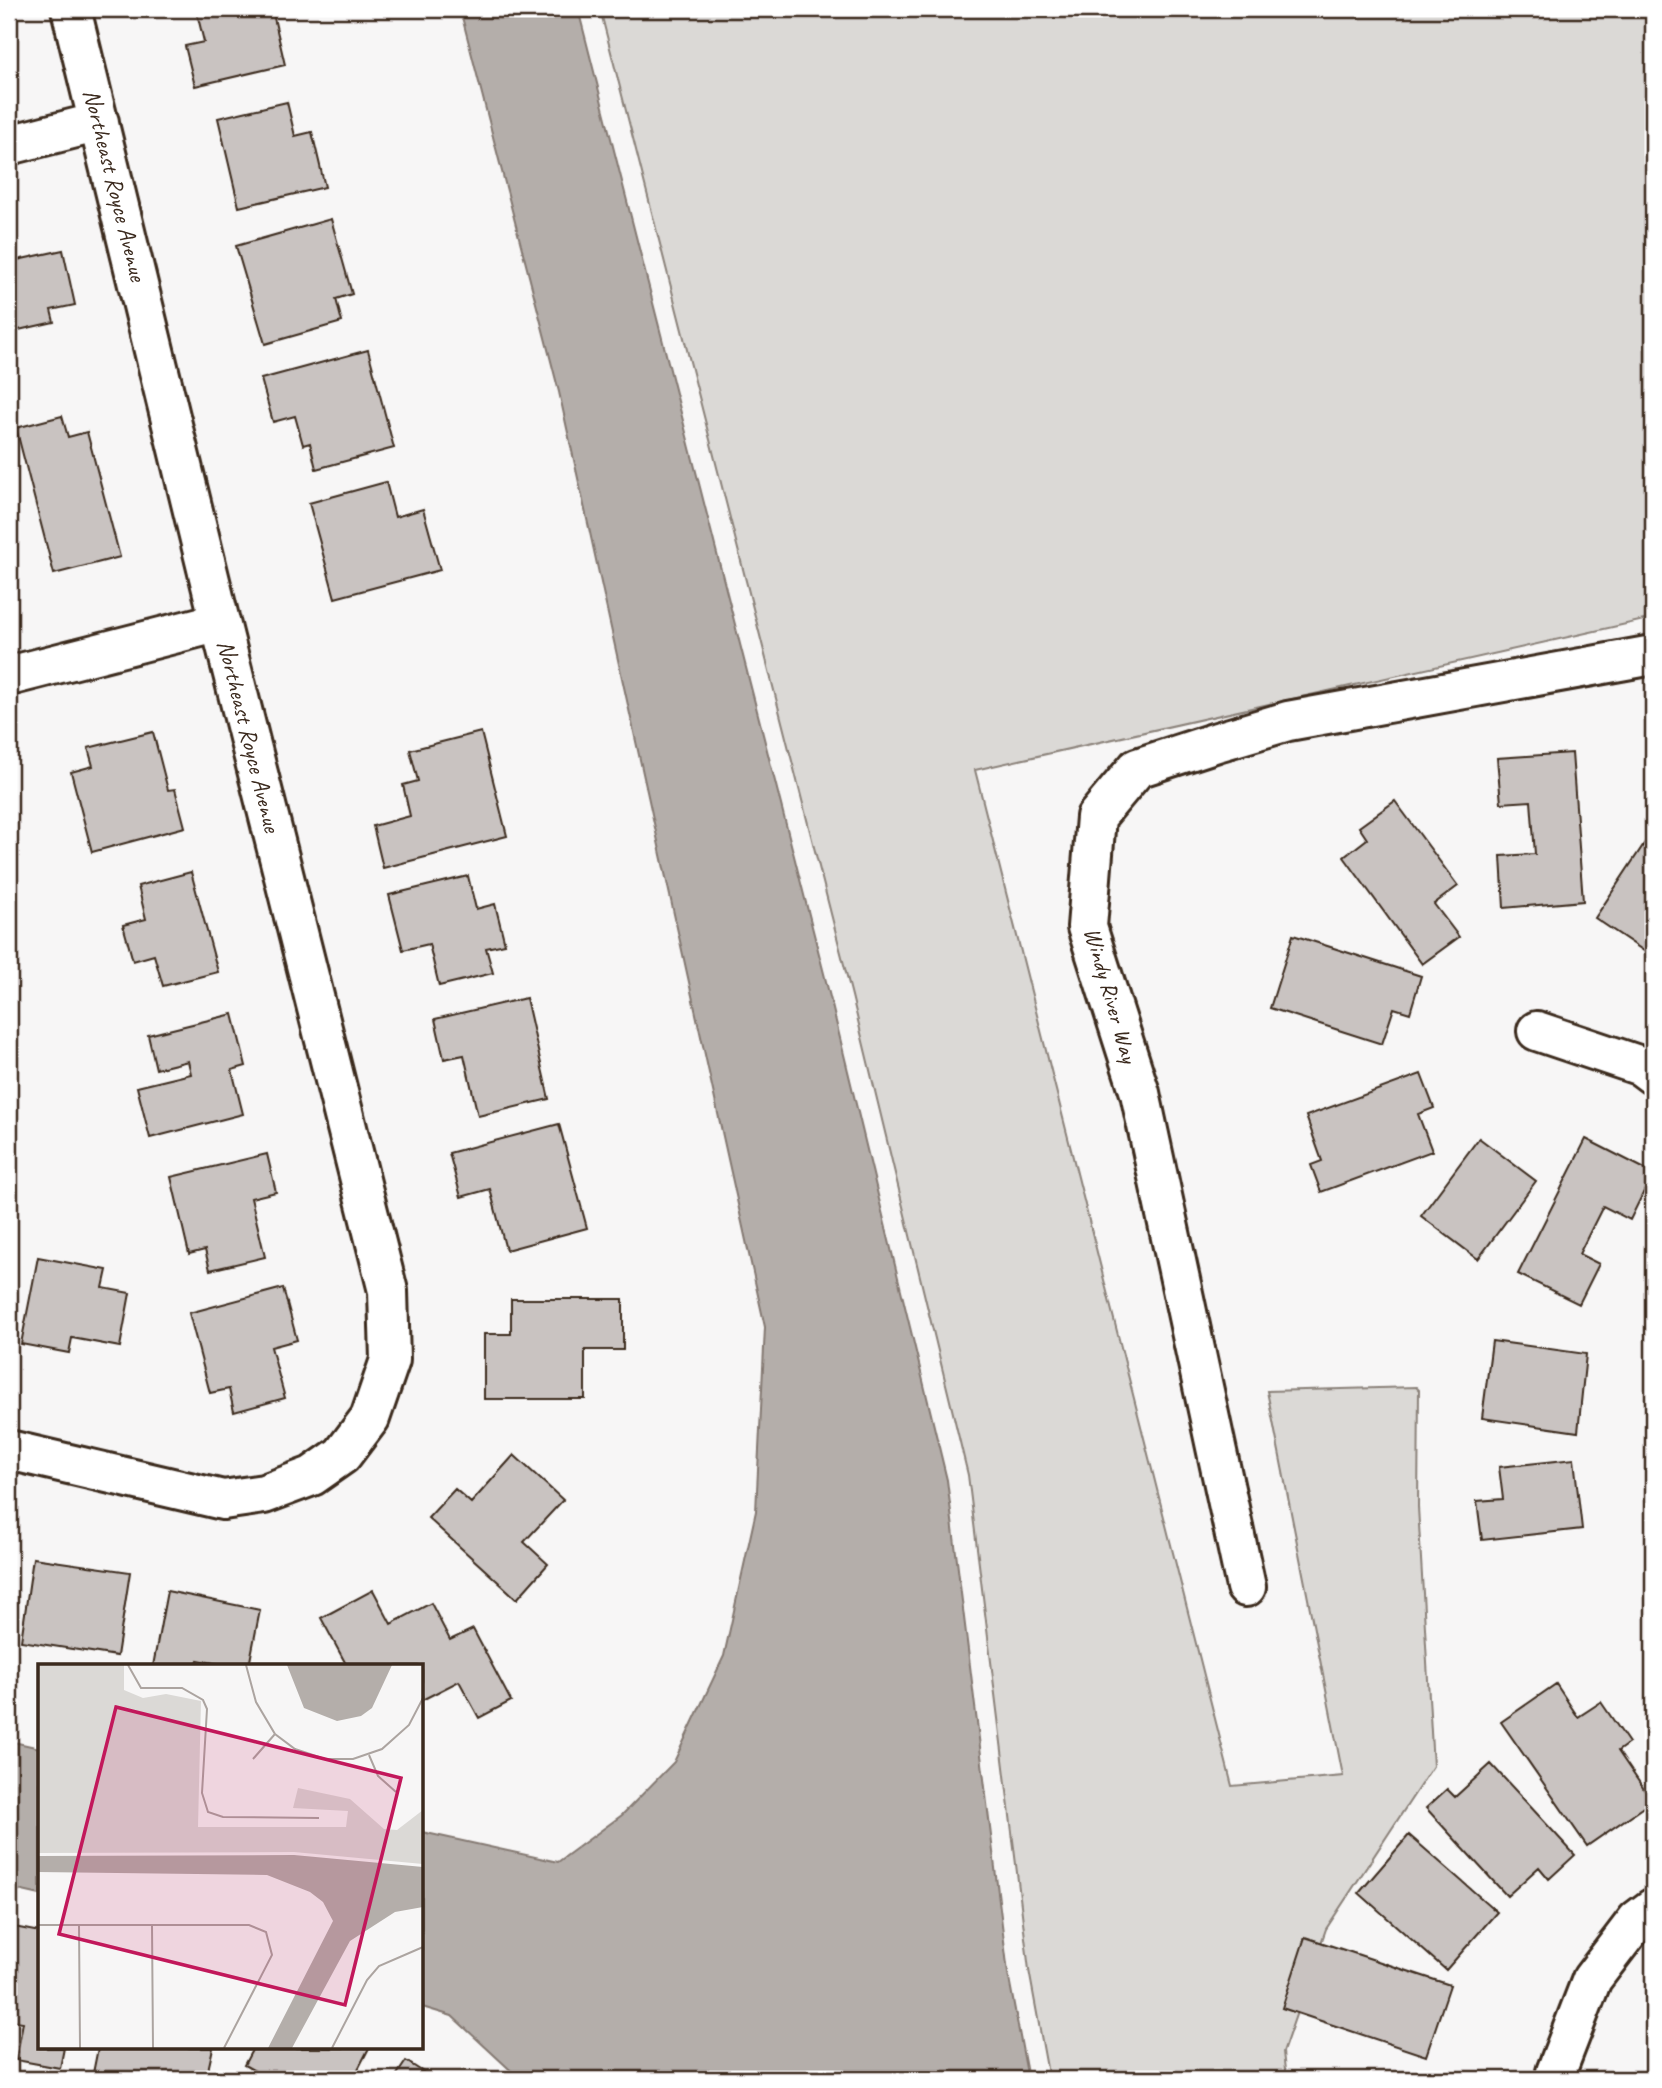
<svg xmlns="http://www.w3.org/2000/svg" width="1662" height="2088" viewBox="0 0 1662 2088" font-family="Caveat,sans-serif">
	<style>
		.green { fill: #dbd9d6; stroke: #8b827a; stroke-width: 2 }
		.water { fill: #b4aeaa; stroke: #847972; stroke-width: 2 }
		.building { fill: #c9c3c1; stroke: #3b2a1e; stroke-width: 2 }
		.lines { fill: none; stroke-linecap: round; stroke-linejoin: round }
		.minor-casing { stroke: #3b2a1e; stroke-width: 44 }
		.minor { stroke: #fff; stroke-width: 38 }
		.labels { text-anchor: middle; stroke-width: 5; stroke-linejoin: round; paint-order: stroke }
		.street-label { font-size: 24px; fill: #3b2a1e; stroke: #fff }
		.inset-road { fill: none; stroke: #aca4a0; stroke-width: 2 }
		.view { fill: #c2185b; fill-opacity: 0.15; stroke: #c2185b; stroke-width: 3.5 }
		.inset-edge { fill: none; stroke: #3b2a1e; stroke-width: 3.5 }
	</style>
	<rect width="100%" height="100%" fill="#f7f6f6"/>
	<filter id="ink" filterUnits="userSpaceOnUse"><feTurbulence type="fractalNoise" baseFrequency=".0143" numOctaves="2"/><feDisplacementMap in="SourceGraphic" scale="14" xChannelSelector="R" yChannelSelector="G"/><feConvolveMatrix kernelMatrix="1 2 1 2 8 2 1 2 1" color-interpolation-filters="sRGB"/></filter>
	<g filter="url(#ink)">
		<path class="green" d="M 600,9 L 1653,9 L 1653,618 L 975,770 L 1232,1786 L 1343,1776 L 1267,1391 L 1416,1387 L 1419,1390 L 1418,1507 L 1433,1766 L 1326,1929 L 1283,2052 L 1286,2079 L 1049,2079 L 1029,1970 L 968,1475 L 852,996 Z"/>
		<path class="water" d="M 460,9 L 578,9 L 831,1001 L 947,1480 L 1008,1973 L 1028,2079 L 520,2079 L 452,2016 L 422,2007 L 422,1832 L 558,1862 L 622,1815 L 674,1762 L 724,1656 L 756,1511 L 765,1327 L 559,392 Z
			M 9,1741 L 40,1748 L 40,1895 L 9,1888 Z"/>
		<path class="building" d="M 196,9 L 272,9 L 285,65 L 195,86 L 185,46 L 204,42 Z
			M 287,102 L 295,136 L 312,132 L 325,187 L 239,207 L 218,118 Z
			M 331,219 L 352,294 L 336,299 L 342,322 L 265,344 L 236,246 Z
			M 10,233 L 17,260 L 63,250 L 75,305 L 51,310 L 54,322 L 14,331 L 11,320 L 9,320 L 9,234 Z
			M 368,350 L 394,448 L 316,469 L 310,443 L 303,445 L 295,416 L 273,422 L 261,379 Z
			M 62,416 L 68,437 L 87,432 L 120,557 L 54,574 L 16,428 Z
			M 386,482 L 395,517 L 423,509 L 440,570 L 335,598 L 309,503 Z
			M 153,732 L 168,790 L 175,789 L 185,827 L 92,852 L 71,772 L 93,766 L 88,748 Z
			M 481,732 L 507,836 L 383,868 L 373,826 L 410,816 L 403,785 L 418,781 L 410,750 Z
			M 1572,753 L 1583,901 L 1504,908 L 1501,856 L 1535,854 L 1531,801 L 1501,803 L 1497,758 Z
			M 1395,801 L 1458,886 L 1434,904 L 1459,937 L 1422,964 L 1344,857 L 1367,839 L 1359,827 Z
			M 1646,841 L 1653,846 L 1653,957 L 1595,918 Z
			M 191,872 L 218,972 L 163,986 L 154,955 L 133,961 L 123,925 L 146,919 L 138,886 Z
			M 468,876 L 476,909 L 495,904 L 505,944 L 486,948 L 493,973 L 439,986 L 429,944 L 403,950 L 389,895 Z
			M 1293,935 L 1421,976 L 1410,1013 L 1394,1008 L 1382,1044 L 1270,1008 Z
			M 526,998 L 549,1099 L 478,1116 L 464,1055 L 444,1059 L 435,1019 Z
			M 233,1014 L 246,1066 L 232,1070 L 243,1114 L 150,1138 L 137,1087 L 191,1074 L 188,1061 L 156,1069 L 148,1035 Z
			M 1421,1074 L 1434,1108 L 1418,1114 L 1432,1151 L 1321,1192 L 1311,1165 L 1322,1161 L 1306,1116 Z
			M 559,1124 L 587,1228 L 506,1250 L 490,1189 L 461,1197 L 449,1153 Z
			M 1479,1138 L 1536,1181 L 1478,1259 L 1421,1216 Z
			M 1586,1139 L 1653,1173 L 1630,1220 L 1603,1206 L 1579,1254 L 1599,1264 L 1579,1304 L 1518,1274 Z
			M 267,1154 L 276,1192 L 251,1198 L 265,1257 L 210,1270 L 205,1250 L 189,1254 L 171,1177 Z
			M 38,1257 L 107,1270 L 103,1288 L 130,1293 L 120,1347 L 72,1338 L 69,1353 L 21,1344 Z
			M 283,1288 L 297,1340 L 271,1347 L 285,1398 L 234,1412 L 229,1389 L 210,1393 L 189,1313 Z
			M 511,1299 L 623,1299 L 623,1350 L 585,1350 L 585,1399 L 484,1399 L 484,1334 L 511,1334 Z
			M 1492,1341 L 1586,1354 L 1578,1432 L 1482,1418 Z
			M 514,1455 L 563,1500 L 524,1542 L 548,1564 L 517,1599 L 428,1518 L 455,1489 L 471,1503 Z
			M 1574,1459 L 1582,1529 L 1482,1540 L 1477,1501 L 1503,1499 L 1499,1467 Z
			M 33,1558 L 130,1572 L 117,1656 L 21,1641 Z
			M 373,1590 L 391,1624 L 431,1603 L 450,1640 L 473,1629 L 511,1701 L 479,1718 L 459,1681 L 422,1700 L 422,1666 L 347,1666 L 321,1618 Z
			M 167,1591 L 260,1610 L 249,1666 L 229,1666 L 198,1660 L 196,1666 L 153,1666 Z
			M 1556,1684 L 1578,1717 L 1601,1702 L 1629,1743 L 1618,1751 L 1652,1801 L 1587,1846 L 1501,1722 Z
			M 1491,1764 L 1575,1855 L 1549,1879 L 1539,1867 L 1507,1896 L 1426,1808 L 1447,1789 L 1455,1797 Z
			M 1409,1835 L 1497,1912 L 1446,1970 L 1359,1893 Z
			M 9,1926 L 40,1932 L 40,2048 L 64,2048 L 60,2068 L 16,2060 L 23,2022 L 9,2020 Z
			M 1305,1937 L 1450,1985 L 1426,2056 L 1282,2008 Z
			M 98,2048 L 213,2048 L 206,2079 L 122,2079 L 93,2073 Z
			M 253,2048 L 369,2048 L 353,2079 L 270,2079 L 244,2065 Z
			M 406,2061 L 434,2079 L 394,2079 Z"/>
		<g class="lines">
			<defs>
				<path id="minor" d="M 9,145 L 99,122
					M 9,676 L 220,622
					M 1537,1031 L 1641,1066 L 1653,1075
					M 9,1450 L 223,1500 L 264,1494 L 312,1476 L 342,1455 L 370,1418 L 390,1360 L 388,1291 L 220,622 L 71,9
					M 1246,1587 L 1140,1093 L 1087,927 L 1096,817 L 1137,768 L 1217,742 L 1288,721 L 1653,655
					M 1556,2072 L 1592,1979 L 1637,1920 L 1653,1908"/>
			</defs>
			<use href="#minor" class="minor-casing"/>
			<use href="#minor" class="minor"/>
		</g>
	</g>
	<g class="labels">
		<g class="street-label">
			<text transform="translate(115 185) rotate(76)" y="8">Northeast Royce Avenue</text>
			<text transform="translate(249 736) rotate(76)" y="8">Northeast Royce Avenue</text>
			<text transform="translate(1111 995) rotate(74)" y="8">Windy River Way</text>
		</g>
	</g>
	<g transform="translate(38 1664)">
		<rect width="385" height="385" fill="#f7f6f6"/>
		<path d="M 0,1 L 86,1 L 86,26 L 105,34 L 128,30 L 163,37 L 160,163 L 308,163 L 310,147 L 255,144 L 260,124 L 312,135 L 346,165 L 359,166 L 385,146 L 385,200 L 256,188 L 0,189 Z" fill="#dbd9d6"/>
		<path d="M 249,1 L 354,1 L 334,44 L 323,52 L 299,57 L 266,44 ZM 256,191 L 385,203 L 385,243 L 357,248 L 312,277 L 254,384 L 230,384 L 295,257 L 285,238 L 272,228 L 229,211 L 0,208 L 0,192 Z" fill="#b4aeaa"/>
		<path class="inset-road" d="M 90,1 L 103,24 L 144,24 L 165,36 L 169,45 L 164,129 L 170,148 L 185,153 L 281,154M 208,1 L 218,38 L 237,70 L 257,85 L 287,95 L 315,95 L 344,85 L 371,61 L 385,34M 331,91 L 340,112 L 358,128M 215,95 L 237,70M 0,261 L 211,261 L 228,268 L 234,291 L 186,384M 41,261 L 42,384M 114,261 L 115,384M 294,384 L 329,316 L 341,302 L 385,283"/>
		<path class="view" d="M 78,43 L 363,114 L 307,341 L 21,270 Z"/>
		<rect width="385" height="385" class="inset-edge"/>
	</g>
	<rect width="1662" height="2088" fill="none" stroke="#fff" stroke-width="35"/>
	<rect x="18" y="18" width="1627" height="2053" fill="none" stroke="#3b2a1e" stroke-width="2.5" filter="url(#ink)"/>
</svg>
